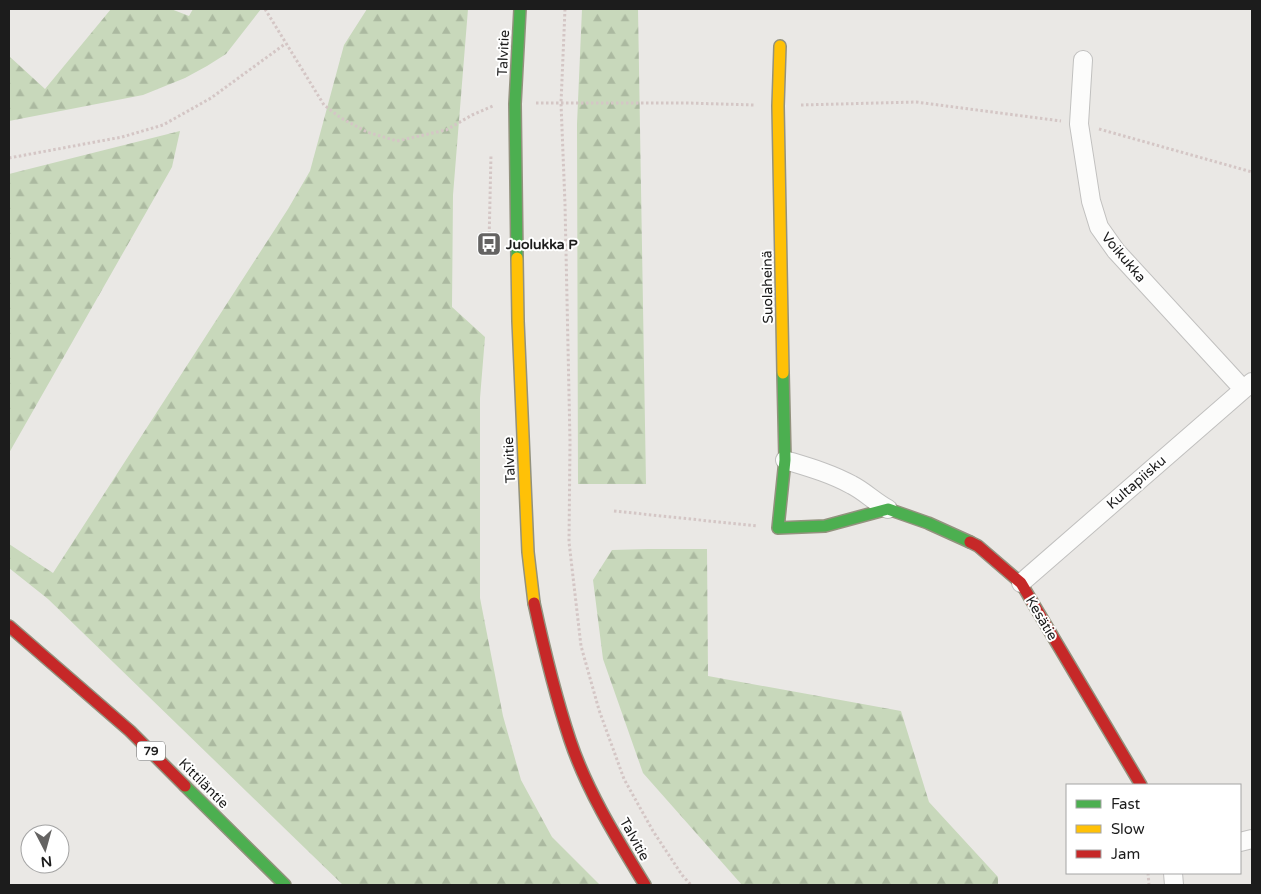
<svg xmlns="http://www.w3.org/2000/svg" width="1261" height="894" viewBox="0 0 1261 894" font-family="'Varela Round',sans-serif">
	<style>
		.forest { fill: url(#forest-firs) }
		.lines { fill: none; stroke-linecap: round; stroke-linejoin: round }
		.street-casing { stroke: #c1c0bf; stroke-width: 20 }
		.fast-casing { stroke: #93927e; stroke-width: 14 }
		.slow-casing { stroke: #93927e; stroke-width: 14 }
		.jam-casing { stroke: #93927e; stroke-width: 14 }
		.path { stroke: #d4c6c5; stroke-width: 3; stroke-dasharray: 2.5 2.5; stroke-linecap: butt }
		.street { stroke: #fcfcfb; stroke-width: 18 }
		.fast { stroke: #4caf50; stroke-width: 11 }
		.slow { stroke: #ffc107; stroke-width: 11 }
		.jam { stroke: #c62828; stroke-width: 11 }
		.labels { text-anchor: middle; stroke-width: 4; stroke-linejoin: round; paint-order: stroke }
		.shield { fill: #fff; stroke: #606060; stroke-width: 1 }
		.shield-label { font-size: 12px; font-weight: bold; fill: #1c1c1c }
		.street-label { font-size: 14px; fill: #1c1c1c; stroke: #fff }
		.poi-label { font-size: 14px; font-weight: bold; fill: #1c1c1c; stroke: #fff; text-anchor: start }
	</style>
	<defs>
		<pattern id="forest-firs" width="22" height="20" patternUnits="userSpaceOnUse" patternTransform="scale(1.25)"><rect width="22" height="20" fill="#c8d8bb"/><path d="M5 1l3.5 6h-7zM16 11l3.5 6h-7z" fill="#abb9a0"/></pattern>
	</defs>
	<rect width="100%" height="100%" fill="#eae8e5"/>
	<path class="forest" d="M 111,9 L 171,9 L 189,16 L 193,9 L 261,9 L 226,54 L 207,66 L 185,78 L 143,95 L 9,121 L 9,56 L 45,89 Z
		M 367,9 L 468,9 L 453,195 L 452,307 L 485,337 L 480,398 L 480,598 L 503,716 L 521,780 L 552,837 L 600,885 L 343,885 L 48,599 L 9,568 L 9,544 L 53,573 L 288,209 L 310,171 L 344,45 Z
		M 582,9 L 638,9 L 646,484 L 578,484 L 577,124 Z
		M 180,131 L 172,167 L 9,453 L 9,174 Z
		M 648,549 L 707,549 L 708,676 L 901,711 L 929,802 L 998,877 L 998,885 L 742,885 L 643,773 L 603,659 L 593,580 L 612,550 Z"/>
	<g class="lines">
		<defs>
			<path id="street" d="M 1083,60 L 1079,124 L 1091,201 L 1099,227 L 1116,251 L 1243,389
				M 785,460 C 808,467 830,473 852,485 C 864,491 875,502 888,509
				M 1021,583 L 1252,382
				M 1240,842 L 1252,839
				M 1173,873 L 1174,885"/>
			<path id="fast" d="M 517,258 L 515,104 L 520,9
				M 783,373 L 785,460 L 778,528 L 825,526 L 888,509 L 928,523 L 970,542
				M 185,786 L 285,885"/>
			<path id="slow" d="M 780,46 L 778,106 L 783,373
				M 517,258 L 518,321 L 528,552 L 534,603"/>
			<path id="jam" d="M 970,542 L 978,546 L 1021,583 L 1141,785
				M 534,603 C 544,649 555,695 570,740 C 587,791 617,839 645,885
				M 9,626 L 130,731 L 185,786"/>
		</defs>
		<use href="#street" class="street-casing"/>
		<use href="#fast" class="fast-casing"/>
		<use href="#slow" class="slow-casing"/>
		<use href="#jam" class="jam-casing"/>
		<path class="path" d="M 265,9 L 324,105 L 341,118 L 367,132 L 397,141 L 446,130 L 472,115 L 493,106
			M 565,9 L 561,103 L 565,204 L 570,442 L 569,542 L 581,646 L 599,710 L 624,779 L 653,831 L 682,875 L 691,885
			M 536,103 L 687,103 L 755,105
			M 801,105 L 916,102 L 1061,121
			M 1099,129 L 1252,172
			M 9,158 L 122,137 L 163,125 L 211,98 L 285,44
			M 489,244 L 491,154
			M 614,511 L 757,526
			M 1148,873 L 1149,885"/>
		<use href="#street" class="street"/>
		<use href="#fast" class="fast"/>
		<use href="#slow" class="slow"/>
		<use href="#jam" class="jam"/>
	</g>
	<defs>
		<symbol id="bus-square" viewBox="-11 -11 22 22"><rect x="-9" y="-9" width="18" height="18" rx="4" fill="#646362" stroke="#fff"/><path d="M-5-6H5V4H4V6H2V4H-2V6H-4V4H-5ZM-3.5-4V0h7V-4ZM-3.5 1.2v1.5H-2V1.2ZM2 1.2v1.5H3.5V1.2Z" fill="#fff"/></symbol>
	</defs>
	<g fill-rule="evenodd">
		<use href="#bus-square" x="475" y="230" width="28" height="28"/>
	</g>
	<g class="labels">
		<rect class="shield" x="137" y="741.5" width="28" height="19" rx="4"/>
		<g class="shield-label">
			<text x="151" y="755">79</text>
		</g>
		<g class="street-label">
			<text transform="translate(503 53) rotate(-87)" y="5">Talvitie</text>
			<text transform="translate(1124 257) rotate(50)" y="5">Voikukka</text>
			<text transform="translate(767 287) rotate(-91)" y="5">Suolaheinä</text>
			<text transform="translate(509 460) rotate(-93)" y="5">Talvitie</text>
			<text transform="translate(1136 482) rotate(-41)" y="5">Kultapiisku</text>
			<text transform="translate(1042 618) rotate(59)" y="5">Kesätie</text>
			<text transform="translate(204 783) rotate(45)" y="5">Kittiläntie</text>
			<text transform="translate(635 839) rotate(61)" y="5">Talvitie</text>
		</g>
		<g class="poi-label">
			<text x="506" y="249">Juolukka P</text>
		</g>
	</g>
	<rect width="1261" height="894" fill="none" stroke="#1c1c1c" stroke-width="20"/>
	<rect x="1066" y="784" width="175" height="90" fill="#ffffff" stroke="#a4a4a4"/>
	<rect x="1076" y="800" width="25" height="8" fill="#4caf50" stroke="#a4a4a4"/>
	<text x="1111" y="809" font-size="15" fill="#1c1c1c">Fast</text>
	<rect x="1076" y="825" width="25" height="8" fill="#ffc107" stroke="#a4a4a4"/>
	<text x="1111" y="834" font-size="15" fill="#1c1c1c">Slow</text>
	<rect x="1076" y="850" width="25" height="8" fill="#c62828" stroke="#a4a4a4"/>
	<text x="1111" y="859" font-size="15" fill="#1c1c1c">Jam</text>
	<g transform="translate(45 849) rotate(174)"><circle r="24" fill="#ffffff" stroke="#a4a4a4"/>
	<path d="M0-4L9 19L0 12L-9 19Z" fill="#646362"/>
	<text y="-8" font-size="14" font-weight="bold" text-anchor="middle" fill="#1c1c1c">N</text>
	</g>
</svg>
